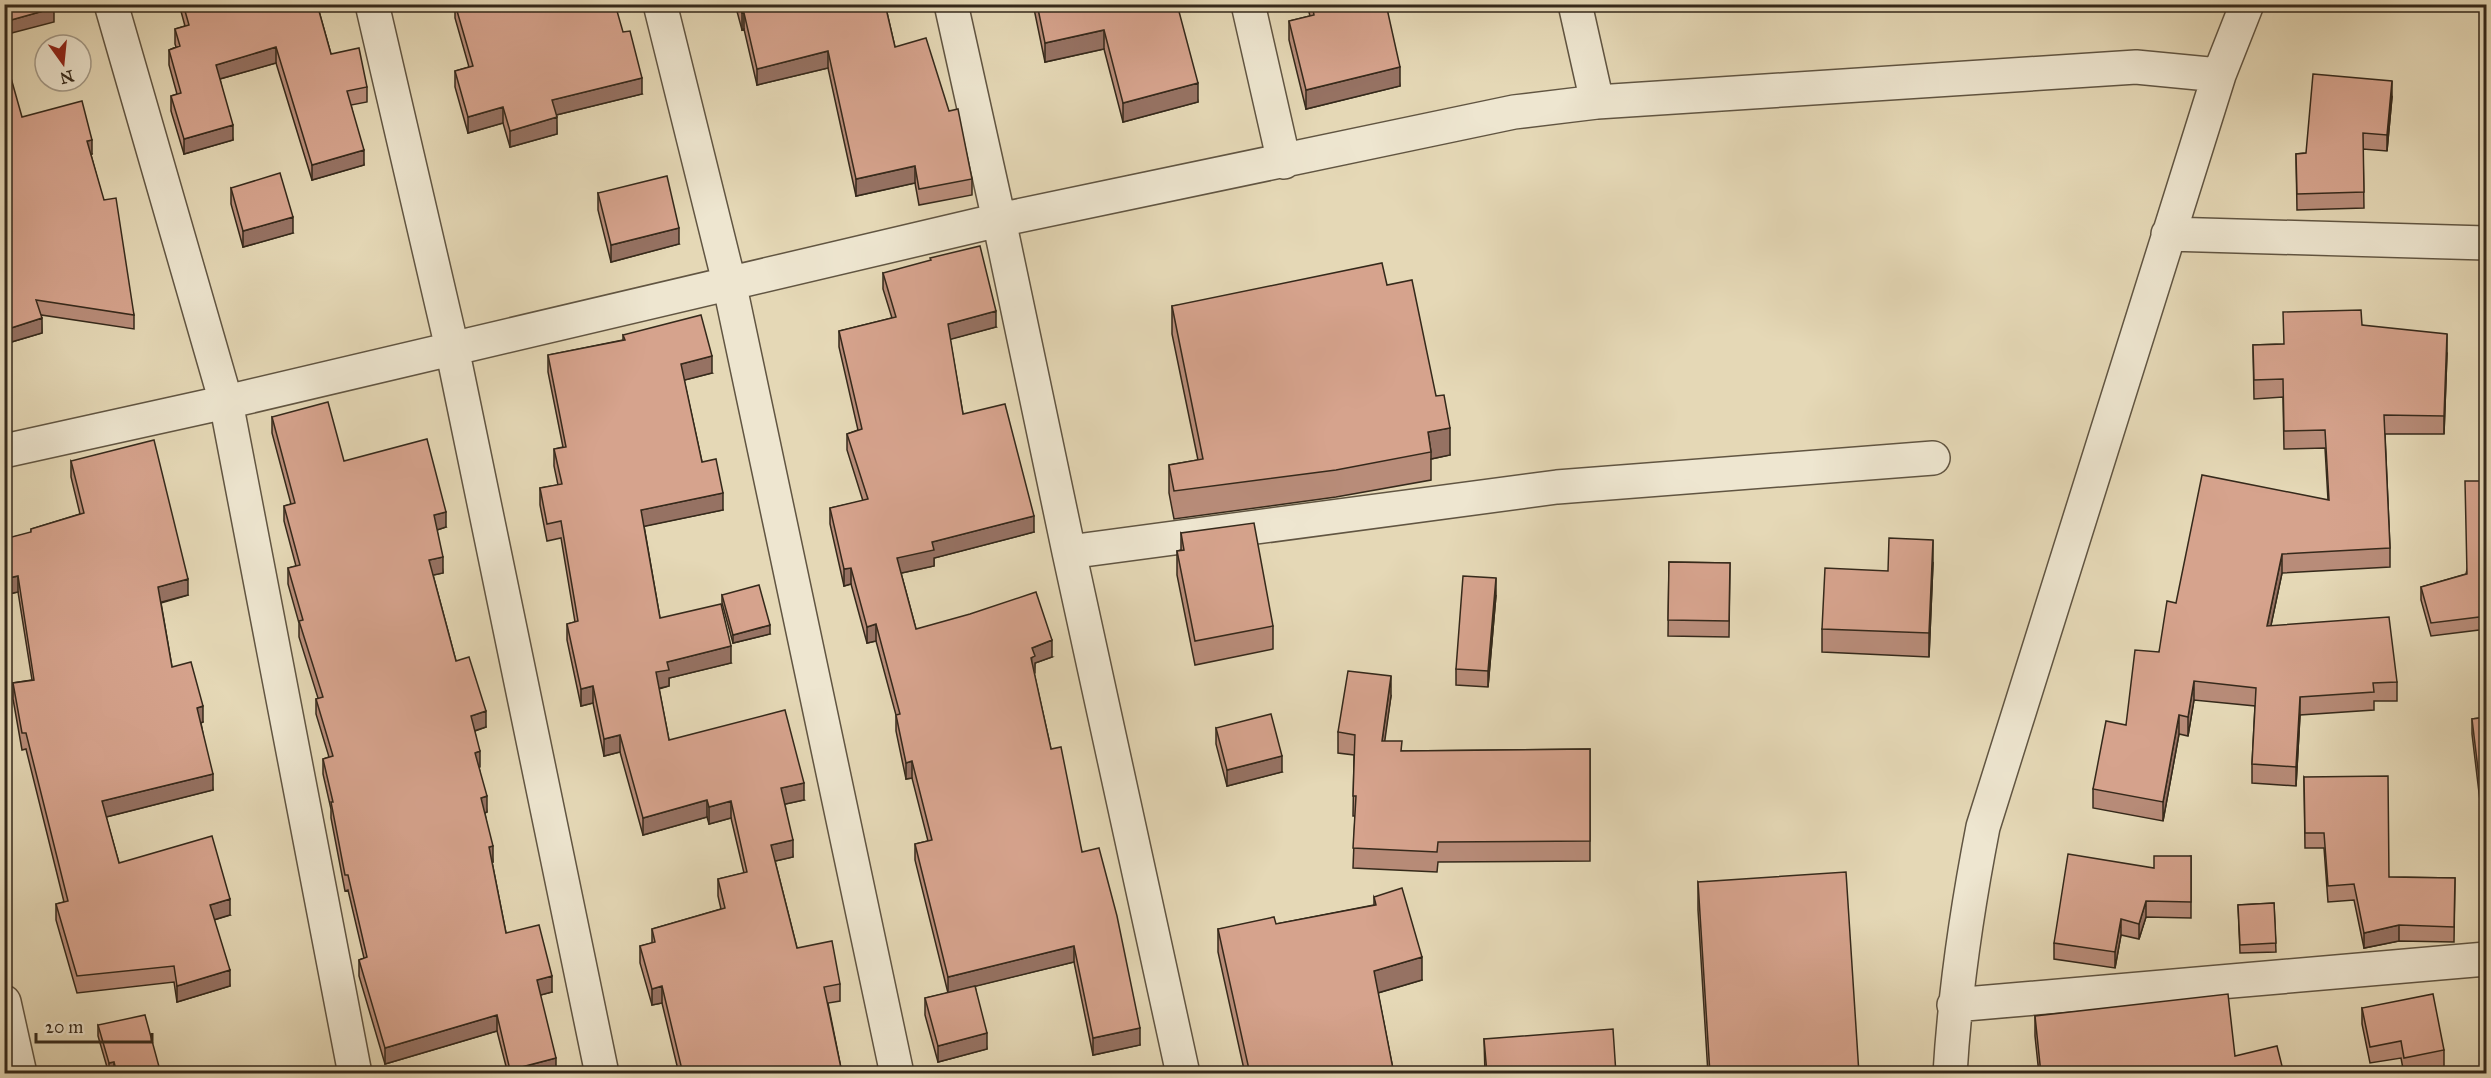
<svg xmlns="http://www.w3.org/2000/svg" width="2491" height="1078" viewBox="0 0 2491 1078" font-family="'IM FELL Great Primer',serif">
	<style>
		.lines { fill: none; stroke-linecap: round; stroke-linejoin: round }
		.street-casing { stroke: #615542; stroke-width: 36 }
		.street { stroke: #eee6d0; stroke-width: 33 }
		.wall { fill: #b88c79; stroke: #35291b; stroke-width: 1.5 }
		.shaded-wall { fill: #967263; stroke: #35291b; stroke-width: 1.5 }
		.building { fill: #d6a38d; stroke: #35291b; stroke-width: 1.5 }
	</style>
	<rect width="100%" height="100%" fill="#e5d8b6"/>
	<filter id="stains"><feTurbulence type="fractalNoise" baseFrequency=".00333" numOctaves="4"/><feColorMatrix values="0 0 0 0 .2 0 0 0 0 .09 0 0 0 0 .02 0 0 0 .5 -.17"/></filter>
	<radialGradient id="worn" r=".72"><stop offset=".6" stop-color="#630" stop-opacity="0"/><stop offset="1" stop-color="#630" stop-opacity=".3"/></radialGradient>
	<g class="lines">
		<defs>
			<path id="street" d="M 111,4 L 226,402 L 355,1074
				M 372,4 L 452,348 L 602,1074
				M 660,4 L 729,282 L 897,1074
				M 951,4 L 999,220 L 1069,552 L 1183,1074
				M 1248,4 L 1284,162
				M 1575,4 L 1597,102
				M 2168,234 L 2486,243
				M 4,451 L 226,402 L 999,220 L 1514,112 L 1597,102 L 2136,67 L 2219,75
				M 1069,552 L 1557,487 L 1933,458
				M 4,1002 L 20,1074
				M 1954,1005 L 2486,959
				M 1950,1074 C 1955,990 1967,909 1983,827 L 2219,75 L 2247,4"/>
		</defs>
		<use href="#street" class="street-casing"/>
		<use href="#street" class="street"/>
	</g>
	<path class="wall" d="M 179,4 L 317,4 L 331,54 L 367,87 L 367,102 L 351,105 L 364,165 L 312,180 L 276,63 L 220,79 L 233,140 L 184,154 L 171,111 L 171,96 L 177,94 L 169,65 L 169,50 L 176,47 L 175,44 L 175,29 L 185,26 Z
		M 455,4 L 518,4 L 520,9 L 642,94 L 556,115 L 557,134 L 510,147 L 503,123 L 468,133 L 455,87 L 455,71 L 469,67 L 455,18 Z
		M 735,4 L 885,4 L 895,47 L 949,111 L 972,179 L 972,195 L 919,205 L 915,183 L 856,196 L 828,68 L 757,85 L 744,29 L 742,30 Z
		M 1033,4 L 1177,4 L 1198,102 L 1123,122 L 1104,49 L 1045,62 Z
		M 1307,4 L 1386,4 L 1400,86 L 1306,109 L 1289,40 L 1289,21 L 1310,16 Z
		M 2482,4 L 2487,4 L 2487,52 L 2482,52 Z
		M 4,80 L 22,117 L 92,154 L 91,155 L 134,315 L 134,329 L 41,315 L 42,333 L 8,343 L 4,331 Z
		M 2392,97 L 2387,151 L 2363,149 L 2364,208 L 2297,210 L 2296,154 L 2306,153 Z
		M 231,188 L 293,233 L 243,247 L 231,204 Z
		M 598,193 L 679,244 L 611,262 L 598,210 Z
		M 883,273 L 996,327 L 950,339 L 963,414 L 1034,532 L 934,558 L 934,566 L 901,573 L 916,629 L 1052,657 L 1035,663 L 1034,673 L 1051,749 L 1140,1045 L 1093,1055 L 1074,962 L 975,986 L 987,1049 L 938,1062 L 925,1015 L 925,998 L 948,993 L 915,860 L 915,844 L 928,841 L 912,778 L 906,779 L 896,731 L 896,715 L 876,641 L 867,643 L 851,584 L 844,586 L 830,524 L 830,508 L 863,501 L 847,450 L 847,434 L 858,430 L 839,347 L 839,331 L 892,318 L 883,289 Z
		M 1387,285 L 1436,396 L 1450,455 L 1431,459 L 1431,480 L 1336,497 L 1174,519 L 1169,493 L 1169,465 L 1198,460 L 1172,334 L 1172,306 Z
		M 2362,325 L 2447,353 L 2444,434 L 2385,434 L 2390,548 L 2390,567 L 2282,573 L 2271,625 L 2397,682 L 2397,701 L 2374,701 L 2374,710 L 2300,715 L 2296,786 L 2252,783 L 2252,764 L 2255,706 L 2194,700 L 2188,736 L 2179,734 L 2163,821 L 2093,808 L 2093,789 L 2126,725 L 2159,652 L 2176,603 L 2328,500 L 2325,448 L 2284,449 L 2283,397 L 2254,399 L 2253,345 L 2283,344 Z
		M 623,335 L 712,373 L 684,380 L 702,462 L 723,510 L 644,526 L 660,618 L 731,663 L 669,678 L 669,686 L 659,689 L 669,740 L 804,800 L 785,804 L 793,857 L 775,861 L 797,948 L 840,984 L 840,1001 L 828,1003 L 841,1068 L 841,1074 L 679,1074 L 662,1003 L 652,1005 L 640,963 L 640,946 L 652,943 L 652,929 L 721,909 L 718,896 L 718,879 L 744,873 L 731,818 L 709,824 L 707,817 L 643,835 L 620,752 L 604,756 L 593,703 L 581,706 L 567,640 L 567,624 L 575,622 L 561,538 L 547,541 L 540,505 L 540,488 L 558,485 L 554,466 L 554,449 L 563,447 L 548,372 L 548,355 L 623,340 Z
		M 272,417 L 344,461 L 446,527 L 437,530 L 443,573 L 433,575 L 456,661 L 486,727 L 475,731 L 479,767 L 487,812 L 485,813 L 493,862 L 492,862 L 506,933 L 552,992 L 540,995 L 556,1074 L 508,1074 L 497,1031 L 385,1064 L 359,976 L 359,960 L 364,958 L 348,890 L 345,891 L 331,818 L 331,809 L 323,774 L 323,759 L 329,757 L 316,714 L 316,699 L 318,698 L 299,637 L 299,623 L 288,584 L 288,568 L 296,566 L 284,521 L 284,506 L 291,504 L 272,433 Z
		M 71,461 L 188,595 L 161,603 L 172,667 L 203,722 L 201,723 L 213,790 L 106,817 L 119,863 L 230,915 L 214,920 L 230,986 L 177,1002 L 174,982 L 77,993 L 56,920 L 56,904 L 64,902 L 26,749 L 22,750 L 13,699 L 13,683 L 32,680 L 18,592 L 4,595 L 4,539 L 31,533 L 31,529 L 80,514 L 71,477 Z
		M 2487,481 L 2487,629 L 2431,636 L 2421,600 L 2421,587 L 2466,574 Z
		M 1181,533 L 1273,626 L 1273,649 L 1195,665 L 1177,575 L 1177,551 L 1181,550 Z
		M 1669,562 L 1730,563 L 1729,637 L 1668,636 Z
		M 1933,563 L 1929,657 L 1822,652 L 1822,629 Z
		M 722,595 L 770,634 L 733,643 L 722,603 Z
		M 1496,595 L 1488,687 L 1456,685 L 1456,669 Z
		M 1391,696 L 1384,741 L 1402,751 L 1590,749 L 1590,861 L 1438,862 L 1437,872 L 1353,868 L 1355,816 L 1353,816 L 1354,755 L 1338,753 L 1338,732 Z
		M 2487,717 L 2487,826 L 2483,826 L 2472,734 L 2472,719 Z
		M 1216,728 L 1282,772 L 1227,786 L 1216,744 Z
		M 2304,777 L 2389,877 L 2455,878 L 2454,942 L 2399,941 L 2364,948 L 2354,900 L 2328,902 L 2324,848 L 2305,848 Z
		M 2191,856 L 2191,918 L 2146,917 L 2139,939 L 2121,935 L 2115,968 L 2054,959 L 2054,943 L 2154,868 Z
		M 1698,882 L 1859,1074 L 1708,1074 L 1698,910 Z
		M 1374,897 L 1422,980 L 1378,993 L 1394,1074 L 1245,1074 L 1218,952 L 1218,929 L 1276,924 L 1374,905 Z
		M 2274,903 L 2276,952 L 2240,953 L 2238,905 Z
		M 2362,1008 L 2444,1050 L 2444,1067 L 2410,1074 L 2404,1074 L 2401,1058 L 2370,1063 L 2362,1024 Z
		M 2035,1016 L 2235,1056 L 2284,1074 L 2039,1074 L 2035,1036 Z
		M 98,1025 L 161,1074 L 109,1074 L 98,1036 Z
		M 1484,1039 L 1616,1074 L 1485,1074 Z"/>
	<path class="shaded-wall" d="M 54,8 L 54,22 L 4,35 L 4,22 Z
		M 742,13 L 744,13 L 744,29 L 742,30 Z
		M 1104,30 L 1104,49 L 1045,62 L 1045,43 Z
		M 276,47 L 276,63 L 216,80 L 216,65 Z
		M 828,51 L 828,68 L 757,85 L 757,69 Z
		M 1400,67 L 1400,86 L 1306,109 L 1306,90 Z
		M 642,78 L 642,94 L 552,116 L 552,100 Z
		M 2392,81 L 2392,97 L 2387,151 L 2387,135 Z
		M 1198,83 L 1198,102 L 1123,122 L 1123,103 Z
		M 503,107 L 503,123 L 468,133 L 468,117 Z
		M 557,117 L 557,134 L 510,147 L 510,131 Z
		M 233,125 L 233,140 L 184,154 L 184,139 Z
		M 92,140 L 92,154 L 87,156 L 87,141 Z
		M 364,150 L 364,165 L 312,180 L 312,165 Z
		M 915,166 L 915,183 L 856,196 L 856,179 Z
		M 293,217 L 293,233 L 243,247 L 243,231 Z
		M 679,228 L 679,244 L 611,262 L 611,245 Z
		M 996,311 L 996,327 L 948,340 L 948,324 Z
		M 42,318 L 42,333 L 8,343 L 8,329 Z
		M 2447,334 L 2447,353 L 2444,434 L 2444,416 Z
		M 712,356 L 712,373 L 681,381 L 681,364 Z
		M 1450,428 L 1450,455 L 1431,459 L 1431,452 L 1428,432 Z
		M 723,493 L 723,510 L 641,527 L 641,510 Z
		M 446,512 L 446,527 L 434,531 L 434,515 Z
		M 1034,516 L 1034,532 L 934,558 L 934,566 L 897,574 L 897,558 L 932,542 Z
		M 1933,540 L 1933,563 L 1929,657 L 1929,633 Z
		M 2282,554 L 2282,573 L 2267,644 L 2267,626 Z
		M 443,557 L 443,573 L 429,576 L 429,560 Z
		M 851,568 L 851,584 L 844,586 L 844,569 Z
		M 18,576 L 18,592 L 4,595 L 4,579 Z
		M 1496,578 L 1496,595 L 1488,687 L 1488,671 Z
		M 188,579 L 188,595 L 158,603 L 158,587 Z
		M 876,624 L 876,641 L 867,643 L 867,627 Z
		M 770,625 L 770,634 L 733,643 L 733,635 Z
		M 1052,640 L 1052,657 L 1035,663 L 1035,673 L 1031,674 L 1032,648 Z
		M 731,646 L 731,663 L 669,678 L 669,686 L 656,689 L 656,672 L 667,662 Z
		M 1391,676 L 1391,696 L 1382,761 L 1382,741 Z
		M 2194,681 L 2194,700 L 2188,736 L 2188,717 Z
		M 593,686 L 593,703 L 581,706 L 581,689 Z
		M 2300,697 L 2300,715 L 2296,786 L 2296,767 Z
		M 203,706 L 203,722 L 197,724 L 197,708 Z
		M 486,711 L 486,727 L 471,732 L 471,716 Z
		M 2179,715 L 2179,734 L 2163,821 L 2163,802 Z
		M 620,735 L 620,752 L 604,756 L 604,739 Z
		M 480,751 L 480,767 L 475,768 L 475,753 Z
		M 1282,756 L 1282,772 L 1227,786 L 1227,770 Z
		M 912,761 L 912,778 L 906,779 L 906,763 Z
		M 213,774 L 213,790 L 102,818 L 102,801 Z
		M 804,783 L 804,800 L 781,805 L 781,788 Z
		M 487,796 L 487,812 L 481,814 L 481,798 Z
		M 707,800 L 707,817 L 643,835 L 643,818 Z
		M 731,801 L 731,818 L 709,824 L 709,807 Z
		M 793,840 L 793,857 L 771,862 L 771,845 Z
		M 493,846 L 493,862 L 489,863 L 489,847 Z
		M 230,899 L 230,915 L 210,921 L 210,905 Z
		M 2146,901 L 2146,917 L 2139,939 L 2139,924 Z
		M 2121,919 L 2121,935 L 2115,968 L 2115,952 Z
		M 2399,925 L 2399,941 L 2364,948 L 2364,933 Z
		M 1074,946 L 1074,962 L 948,993 L 948,977 Z
		M 1422,957 L 1422,980 L 1374,994 L 1374,971 Z
		M 230,970 L 230,986 L 177,1002 L 177,986 Z
		M 552,976 L 552,992 L 537,996 L 537,980 Z
		M 662,986 L 662,1003 L 652,1005 L 652,989 Z
		M 497,1015 L 497,1031 L 385,1064 L 385,1048 Z
		M 1140,1028 L 1140,1045 L 1093,1055 L 1093,1038 Z
		M 987,1033 L 987,1049 L 938,1062 L 938,1046 Z
		M 556,1058 L 556,1074 L 510,1074 L 510,1070 Z
		M 114,1062 L 114,1073 L 109,1074 L 109,1063 Z"/>
	<path class="building" d="M 4,4 L 53,4 L 54,8 L 4,22 Z
		M 183,4 L 317,4 L 331,54 L 359,48 L 367,87 L 347,91 L 364,150 L 312,165 L 276,47 L 216,65 L 233,125 L 184,139 L 171,96 L 181,93 L 169,50 L 180,46 L 175,29 L 189,25 Z
		M 455,4 L 518,4 L 520,9 L 537,4 L 615,4 L 623,32 L 630,31 L 642,78 L 552,100 L 557,117 L 510,131 L 503,107 L 468,117 L 455,71 L 473,66 Z
		M 740,4 L 885,4 L 895,47 L 926,38 L 949,111 L 958,109 L 972,179 L 919,189 L 915,166 L 856,179 L 828,51 L 757,69 L 744,13 L 742,13 Z
		M 1037,4 L 1177,4 L 1198,83 L 1123,103 L 1104,30 L 1045,43 Z
		M 1312,4 L 1386,4 L 1400,67 L 1306,90 L 1289,21 L 1314,15 Z
		M 2482,4 L 2487,4 L 2487,37 L 2482,37 Z
		M 2313,74 L 2392,81 L 2387,135 L 2363,133 L 2364,192 L 2297,194 L 2296,154 L 2306,153 Z
		M 11,78 L 22,117 L 82,101 L 92,140 L 87,141 L 104,200 L 116,198 L 134,315 L 36,300 L 42,318 L 8,329 L 4,316 L 4,80 Z
		M 280,173 L 293,217 L 243,231 L 231,188 Z
		M 667,176 L 679,228 L 611,245 L 598,193 Z
		M 980,246 L 996,311 L 948,324 L 963,414 L 1005,404 L 1034,516 L 932,542 L 934,550 L 897,558 L 916,629 L 970,614 L 1036,592 L 1052,640 L 1032,648 L 1035,656 L 1031,658 L 1051,749 L 1061,747 L 1082,852 L 1099,848 L 1117,916 L 1140,1028 L 1093,1038 L 1074,946 L 948,977 L 915,844 L 932,840 L 912,761 L 906,763 L 896,715 L 900,714 L 876,624 L 867,627 L 851,568 L 844,569 L 830,508 L 868,499 L 847,434 L 862,429 L 839,331 L 896,317 L 883,273 L 931,260 L 930,258 Z
		M 1382,263 L 1387,285 L 1412,280 L 1436,396 L 1444,395 L 1450,428 L 1428,432 L 1431,452 L 1336,470 L 1174,491 L 1169,465 L 1203,459 L 1172,306 Z
		M 2361,310 L 2362,325 L 2447,334 L 2444,416 L 2384,415 L 2390,548 L 2282,554 L 2267,626 L 2389,617 L 2397,682 L 2373,683 L 2374,692 L 2300,697 L 2296,767 L 2252,764 L 2256,688 L 2194,681 L 2188,717 L 2179,715 L 2163,802 L 2093,789 L 2106,721 L 2126,725 L 2135,650 L 2159,652 L 2167,601 L 2176,603 L 2202,475 L 2329,500 L 2325,430 L 2284,431 L 2283,379 L 2254,380 L 2253,345 L 2284,344 L 2283,312 Z
		M 701,315 L 712,356 L 681,364 L 702,462 L 716,459 L 723,493 L 641,510 L 660,618 L 721,604 L 731,646 L 667,662 L 669,670 L 656,672 L 669,740 L 785,710 L 804,783 L 781,788 L 793,840 L 771,845 L 797,948 L 832,941 L 840,984 L 824,987 L 841,1068 L 816,1074 L 683,1074 L 662,986 L 652,989 L 640,946 L 655,942 L 652,929 L 725,908 L 718,879 L 747,872 L 731,801 L 709,807 L 707,800 L 643,818 L 620,735 L 604,739 L 593,686 L 581,689 L 567,624 L 578,621 L 561,521 L 547,524 L 540,488 L 562,484 L 554,449 L 566,447 L 548,355 L 625,340 L 623,335 Z
		M 328,402 L 344,461 L 427,439 L 446,512 L 434,515 L 443,557 L 429,560 L 456,661 L 469,657 L 486,711 L 471,716 L 480,751 L 475,753 L 487,796 L 481,798 L 493,846 L 489,847 L 506,933 L 539,925 L 552,976 L 537,980 L 556,1058 L 510,1070 L 497,1015 L 385,1048 L 359,960 L 367,957 L 348,875 L 345,875 L 331,802 L 333,802 L 323,759 L 333,756 L 316,699 L 323,697 L 299,621 L 303,620 L 288,568 L 300,565 L 284,506 L 295,503 L 272,417 Z
		M 154,440 L 188,579 L 158,587 L 172,667 L 191,662 L 203,706 L 197,708 L 213,774 L 102,801 L 119,863 L 212,836 L 230,899 L 210,905 L 230,970 L 177,986 L 174,966 L 77,976 L 56,904 L 68,901 L 26,733 L 22,733 L 13,683 L 34,680 L 18,576 L 4,579 L 4,539 L 31,532 L 31,529 L 84,513 L 71,461 Z
		M 2465,481 L 2487,481 L 2487,616 L 2431,623 L 2421,587 L 2467,574 Z
		M 1254,523 L 1273,626 L 1195,641 L 1177,551 L 1184,550 L 1181,533 Z
		M 1889,538 L 1933,540 L 1929,633 L 1822,629 L 1825,568 L 1888,571 Z
		M 1669,562 L 1730,563 L 1729,621 L 1668,620 Z
		M 1463,576 L 1496,578 L 1488,671 L 1456,669 Z
		M 759,585 L 770,625 L 733,635 L 722,595 Z
		M 1348,671 L 1391,676 L 1382,741 L 1402,741 L 1401,751 L 1590,749 L 1590,841 L 1438,842 L 1437,852 L 1353,848 L 1356,796 L 1353,796 L 1355,735 L 1338,732 Z
		M 1271,714 L 1282,756 L 1227,770 L 1216,728 Z
		M 2487,717 L 2487,810 L 2483,811 L 2472,719 Z
		M 2388,776 L 2389,877 L 2455,878 L 2454,927 L 2399,925 L 2364,933 L 2354,884 L 2328,886 L 2324,833 L 2305,833 L 2304,777 Z
		M 2068,854 L 2154,868 L 2154,856 L 2191,856 L 2191,902 L 2146,901 L 2139,924 L 2121,919 L 2115,952 L 2054,943 Z
		M 1846,872 L 1859,1074 L 1710,1074 L 1698,882 Z
		M 1402,888 L 1422,957 L 1374,971 L 1394,1074 L 1250,1074 L 1218,929 L 1274,917 L 1276,924 L 1376,905 L 1374,897 Z
		M 2274,903 L 2276,943 L 2240,945 L 2238,905 Z
		M 975,986 L 987,1033 L 938,1046 L 925,998 Z
		M 2228,994 L 2235,1056 L 2277,1046 L 2284,1074 L 2041,1074 L 2035,1016 Z
		M 2433,994 L 2444,1050 L 2404,1058 L 2401,1041 L 2370,1047 L 2362,1008 Z
		M 145,1015 L 161,1074 L 117,1074 L 114,1062 L 109,1063 L 98,1025 Z
		M 1613,1029 L 1616,1074 L 1487,1074 L 1484,1039 Z"/>
	<rect width="2491" height="1078" fill="none" stroke="#e5d8b6" stroke-width="24"/>
	<rect x="6" y="6" width="2479" height="1066" fill="none" stroke="#35291b" stroke-width="3"/>
	<rect x="12" y="12" width="2467" height="1054" fill="none" stroke="#35291b" stroke-width="1.5"/>
	<g transform="translate(63 63) rotate(165)"><circle r="28" fill="#eee6d0" stroke="#a49a88" stroke-width="1.5"/>
	<path d="M0-4.5L10 22L0 15L-10 22Z" fill="#8f2418"/>
	<text y="-9" font-size="16" font-weight="bold" text-anchor="middle" fill="#35291b">N</text>
	</g>
	<path d="M36 1033v9h116v-9" fill="none" stroke="#35291b" stroke-width="3"/>
	<text x="45" y="1033" font-size="18" fill="#35291b" stroke="#eee6d0" stroke-width="4.5" paint-order="stroke">20 m</text>
	<rect width="100%" height="100%" filter="url(#stains)"/>
	<rect width="100%" height="100%" fill="url(#worn)"/>
</svg>
